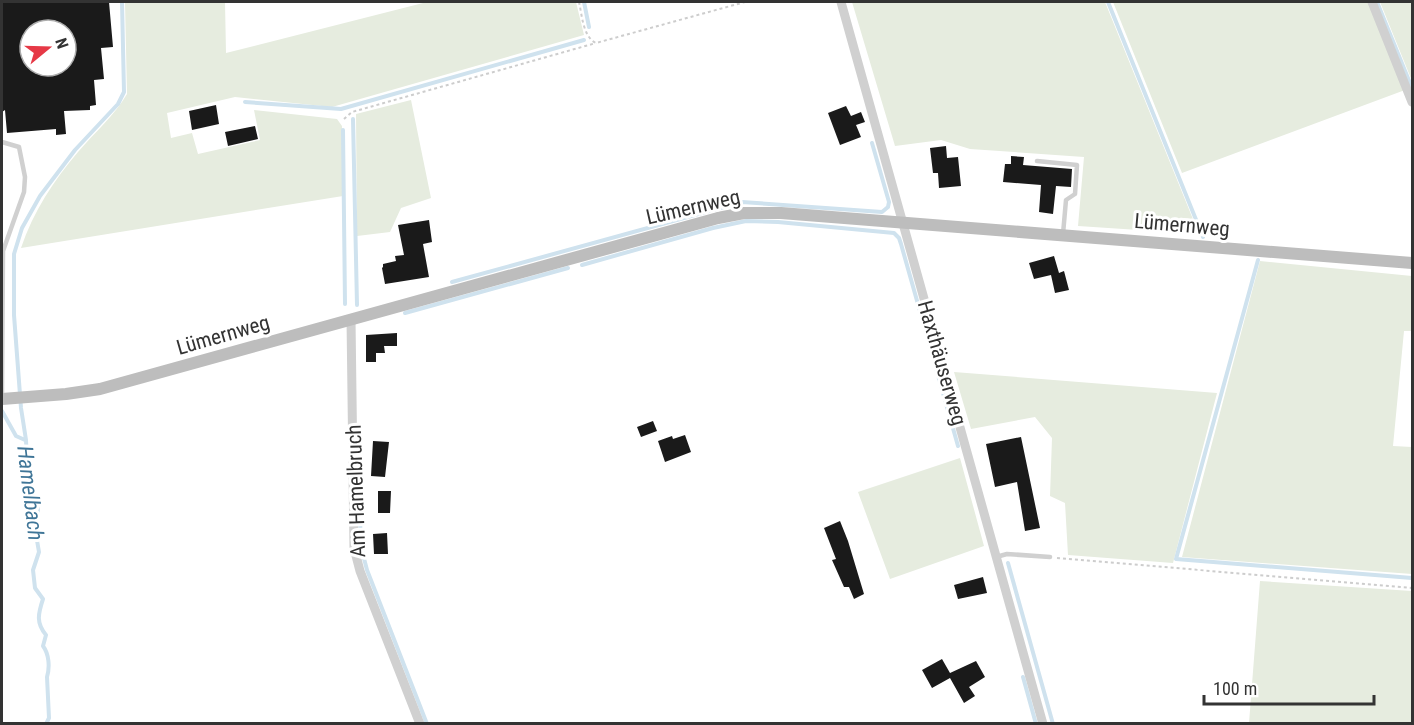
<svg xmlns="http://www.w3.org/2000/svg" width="1414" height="725" viewBox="0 0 1414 725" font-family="'Roboto Condensed',sans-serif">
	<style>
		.green { fill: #e6ecdf }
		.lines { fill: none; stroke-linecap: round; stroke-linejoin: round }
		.stream { stroke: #cfe2ee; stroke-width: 4 }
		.building { fill: #1a1a1a; fill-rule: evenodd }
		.path { stroke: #cdcdcd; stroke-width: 2; stroke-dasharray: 3 3; stroke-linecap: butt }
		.lane { stroke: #d0d0d0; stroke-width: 4.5 }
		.street { stroke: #d0d0d0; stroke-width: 9 }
		.secondary { stroke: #bdbdbd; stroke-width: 12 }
		.labels { text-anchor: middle; stroke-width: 6; stroke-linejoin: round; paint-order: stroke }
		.street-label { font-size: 21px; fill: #333; stroke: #fff }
		.water-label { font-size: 22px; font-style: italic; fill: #3f7597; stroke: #fff }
	</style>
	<rect width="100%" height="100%" fill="#fff"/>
	<path class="green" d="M 125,2 L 225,2 L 226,53 L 427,2 L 576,2 L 584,35 L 332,107 L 235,97 L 167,113 L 171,138 L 192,133 L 198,154 L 260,140 L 254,110 L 337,119 L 342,126 L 343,196 L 21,248 C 33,212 54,180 78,152 C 95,132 114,116 127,94 Z
		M 852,2 L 1105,2 L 1199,234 L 1078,226 L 1084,157 L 970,149 L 941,140 L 895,146 Z
		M 1113,2 L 1369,2 L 1405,90 L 1182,173 Z
		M 1380,2 L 1412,2 L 1412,81 Z
		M 411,100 L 431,198 L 401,208 L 390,232 L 357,236 L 356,114 Z
		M 1260,261 L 1412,276 L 1412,331 L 1404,331 L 1393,446 L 1412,447 L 1412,574 L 1182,557 Z
		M 954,372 L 1217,393 L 1173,563 L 1068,555 L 1065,503 L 1050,496 L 1052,438 L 1035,417 L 971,429 Z
		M 960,458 L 984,546 L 890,579 L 858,492 Z
		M 1260,581 L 1412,591 L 1412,723 L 1249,723 Z"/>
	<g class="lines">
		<path class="stream" d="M 584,2 L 589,27
			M 1108,2 L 1203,237
			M 1377,2 L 1412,88
			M 245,102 L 341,109 L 584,40
			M 353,119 L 357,305
			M 343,130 L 345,304
			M 1258,260 L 1176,559 L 1412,578
			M 582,265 L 713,228 L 746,221 L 778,222 L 894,233 L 899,238 L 901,244 L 958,446
			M 452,282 L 742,202 L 882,212 L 888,207 L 889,202 L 872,143
			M 405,313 L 568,268
			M 2,411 L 16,436 L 25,440
			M 360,519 L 361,547 L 367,570 L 427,724
			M 1008,563 L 1053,724
			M 1023,677 L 1036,724
			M 46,724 L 49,718 L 47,677 C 50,667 49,654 43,646 L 46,635 C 36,623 38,614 43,599 L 35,588 L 33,570 L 39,552 L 35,529 L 38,510 L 37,499 L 28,486 L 26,440 L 21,408 L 14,315 L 14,254 L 22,228 L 40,196 L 75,150 L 118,104 L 124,92 L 122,2"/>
	</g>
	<path class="building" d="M 2,2 L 109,2 L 113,47 L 101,48 L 104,79 L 94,80 L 96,105 L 90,106 L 90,110 L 64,111 L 66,134 L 56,135 L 56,129 L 7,133 L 5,110 L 2,112 ZM 30,30 L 66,30 L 66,66 L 30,66 Z
		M 216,105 L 219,124 L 192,130 L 189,111 Z
		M 846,106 L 851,116 L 861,112 L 865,122 L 856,125 L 861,137 L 840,145 L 828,113 Z
		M 255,126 L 258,139 L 228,146 L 225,132 Z
		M 946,146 L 947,158 L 958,157 L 961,186 L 939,188 L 938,173 L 933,173 L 930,148 Z
		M 1011,156 L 1024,157 L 1023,165 L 1072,169 L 1071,187 L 1056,186 L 1053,214 L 1039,212 L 1041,185 L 1003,182 L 1005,164 L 1011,164 Z
		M 429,220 L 432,242 L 423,244 L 429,277 L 385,284 L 382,268 L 383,267 L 383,264 L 396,261 L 395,256 L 404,255 L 398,225 Z
		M 1054,256 L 1059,273 L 1064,271 L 1069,290 L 1055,293 L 1051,275 L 1034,279 L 1029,263 Z
		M 397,333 L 397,346 L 384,346 L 385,353 L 376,353 L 376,362 L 366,362 L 366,335 Z
		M 653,421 L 657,431 L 641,437 L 637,427 Z
		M 685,435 L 691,452 L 665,462 L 658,441 L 672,436 L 673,439 Z
		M 1021,437 L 1040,528 L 1025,531 L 1017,482 L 995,487 L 986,444 Z
		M 373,441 L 389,442 L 385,477 L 371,476 Z
		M 378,491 L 391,491 L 390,513 L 378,513 Z
		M 840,521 L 848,541 L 864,594 L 854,599 L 849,587 L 844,587 L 832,560 L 836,559 L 824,528 Z
		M 387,533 L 388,554 L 374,554 L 373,534 Z
		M 983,577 L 987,593 L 958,599 L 954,585 Z
		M 942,659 L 950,673 L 976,661 L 985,677 L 969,687 L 975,696 L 964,703 L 950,678 L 932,688 L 922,670 Z"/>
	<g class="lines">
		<path class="path" d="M 579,2 C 582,15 583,37 596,43 L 745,2
			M 344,119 L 352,112 L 596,43
			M 1057,558 L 1412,588"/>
		<path class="lane" d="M 2,142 L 19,147 L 25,177 L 24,192 L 3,251 L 2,396
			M 1037,161 L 1077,165 L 1075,194 L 1066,200 L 1063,234
			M 996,557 L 1007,554 L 1050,557"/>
		<path class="street" d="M 841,2 L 1043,724
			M 1372,2 L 1412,102
			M 351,319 L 354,548 L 360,571 L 420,724"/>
		<path class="secondary" d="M 2,399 L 66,394 L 100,389 L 718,218 L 744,213 L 781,213 L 1412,263"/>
	</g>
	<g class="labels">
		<g class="street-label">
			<text transform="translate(693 207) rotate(-13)" y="7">Lümernweg</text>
			<text transform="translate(1182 225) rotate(5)" y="7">Lümernweg</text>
			<text transform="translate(223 335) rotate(-16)" y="7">Lümernweg</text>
			<text transform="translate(942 363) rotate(74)" y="7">Haxthäuserweg</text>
			<text transform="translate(356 491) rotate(-92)" y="7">Am Hamelbruch</text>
		</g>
		<g class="water-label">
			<text transform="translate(31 493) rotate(83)" y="8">Hamelbach</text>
		</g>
	</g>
	<rect width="1414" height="725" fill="none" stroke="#333333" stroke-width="6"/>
	<g transform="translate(48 48) rotate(71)"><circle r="28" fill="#ffffff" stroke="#adadad" stroke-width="1.5"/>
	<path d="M0-4.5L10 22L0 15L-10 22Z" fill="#e63946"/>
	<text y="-9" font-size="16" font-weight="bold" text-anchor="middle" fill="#333333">N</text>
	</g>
	<path d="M1204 695v9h170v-9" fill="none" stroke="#333333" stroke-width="3"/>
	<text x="1213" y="695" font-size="18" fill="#333333" stroke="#ffffff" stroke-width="4.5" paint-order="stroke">100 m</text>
</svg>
